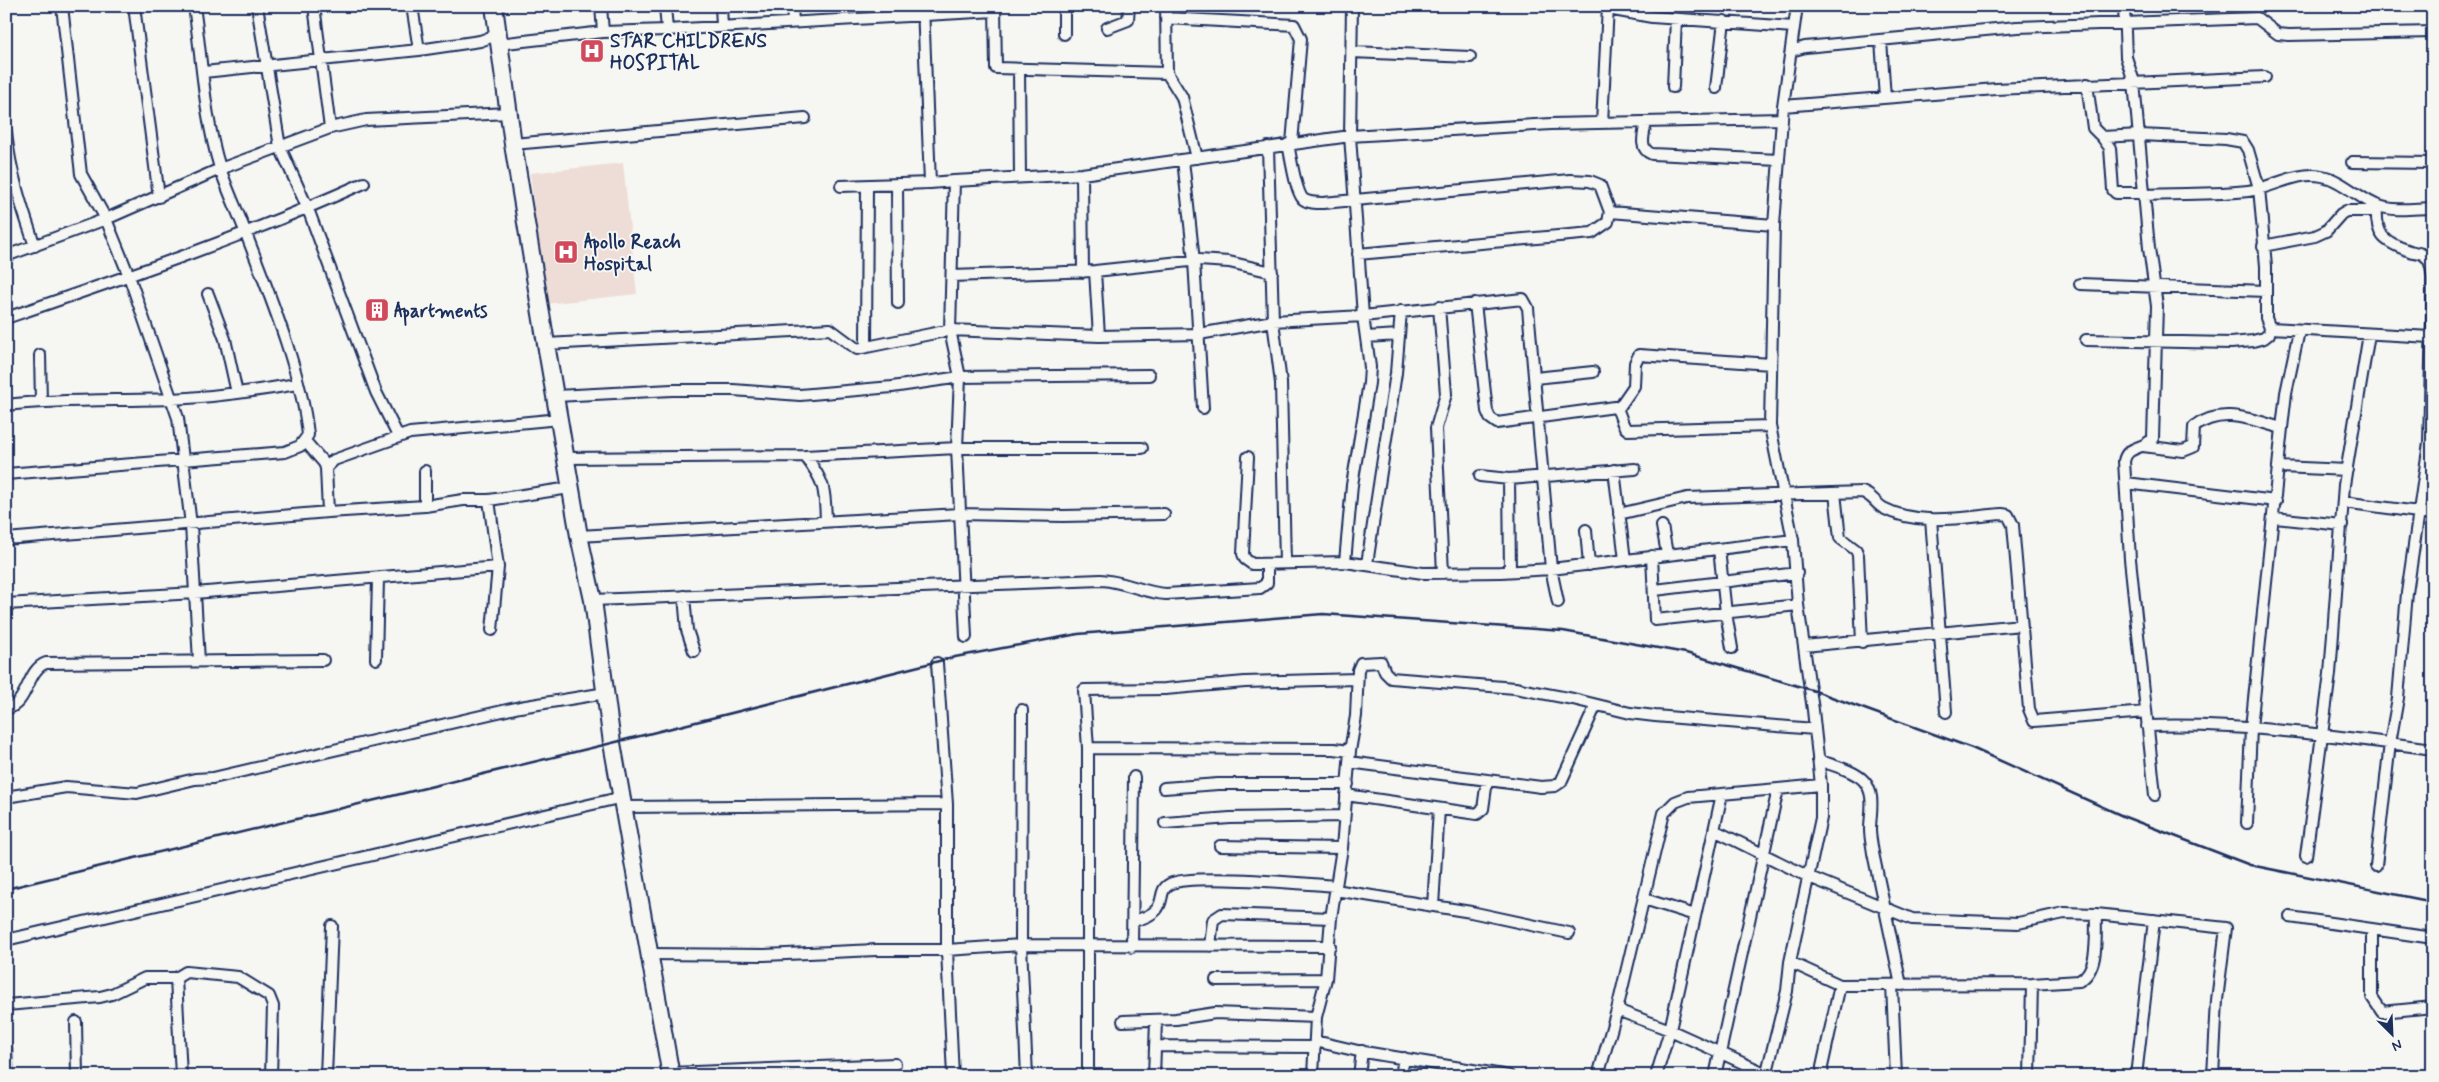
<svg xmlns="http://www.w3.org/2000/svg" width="2439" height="1082" viewBox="0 0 2439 1082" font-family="Mynerve,sans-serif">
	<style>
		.built { fill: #eeddd6 }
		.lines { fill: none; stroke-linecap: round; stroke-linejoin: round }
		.minor-casing { stroke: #1b2f5e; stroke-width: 14 }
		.primary-casing { stroke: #1b2f5e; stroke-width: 20 }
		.minor { stroke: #f6f6f2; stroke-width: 10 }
		.primary { stroke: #f6f6f2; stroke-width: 16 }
		.rail { stroke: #1b2f5e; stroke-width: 2.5 }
		.labels { text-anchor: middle; stroke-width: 4; stroke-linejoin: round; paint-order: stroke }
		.poi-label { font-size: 19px; font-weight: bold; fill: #1b2f5e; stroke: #f6f6f2; text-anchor: start }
	</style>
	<rect width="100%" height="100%" fill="#f6f6f2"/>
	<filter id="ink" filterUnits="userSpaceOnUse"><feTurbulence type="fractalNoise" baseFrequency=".02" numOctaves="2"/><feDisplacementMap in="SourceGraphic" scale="10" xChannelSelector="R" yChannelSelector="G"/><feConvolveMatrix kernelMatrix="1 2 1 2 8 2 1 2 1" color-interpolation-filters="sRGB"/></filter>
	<g filter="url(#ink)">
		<path class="built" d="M 623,163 L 637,294 L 545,304 L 530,173 Z"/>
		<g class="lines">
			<defs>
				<path id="minor" d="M 62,6 L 81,174 L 106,219 L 129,276 L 178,418 L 191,525 L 199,661
					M 134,6 L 159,197
					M 257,6 L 280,147 L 308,209 L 376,392 L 398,436
					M 601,6 L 603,32
					M 665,6 L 667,30
					M 721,6 L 722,26
					M 792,6 L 793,22
					M 923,6 L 930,183 L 954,181 L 950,330 L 960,377 L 957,448 L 966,637
					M 995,6 L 996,68 L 1167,73 L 1166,6
					M 2124,6 L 2126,57 L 2134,82 L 2149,248 L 2157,306 L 2153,438 C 2144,450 2127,445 2124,461 L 2130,559 L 2155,795
					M 1608,9 L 1652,17 L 1794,27
					M 1166,18 L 1294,25 L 1301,39 L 1292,143
					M 1107,28 L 1128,20 L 1129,6
					M 1064,34 L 1064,6
					M 1881,40 L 1885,98
					M 498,44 L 603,32 L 667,30 L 995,11
					M 419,50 L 480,41 L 497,35
					M 1791,51 L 1805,47 L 2017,27 L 2257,18 L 2278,34 L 2289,35 L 2433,32
					M 1352,52 L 1470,57
					M 1019,69 L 1020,177
					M 204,72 L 419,50 L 412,6
					M 1167,73 L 1182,97 L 1197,158
					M 2087,84 L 2093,128 L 2102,137 L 2110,148 L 2113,190 L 2116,193 L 2144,193
					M 1673,87 L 1676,19
					M 1716,88 L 1724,21
					M 1783,106 L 1996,89 L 2265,77
					M 1646,122 C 1644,134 1638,149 1652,154 L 1779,160
					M 1602,123 L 1608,6
					M 330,128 L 366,120 L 509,113
					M 6,132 C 10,172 22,208 35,246
					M 2102,137 L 2140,135 L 2226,139 L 2243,142 L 2248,150 L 2259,188 L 2266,266 L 2266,318 L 2270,328 L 2431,337
					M 513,144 L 805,118
					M 1288,144 C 1291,157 1295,190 1303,199 C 1308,203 1316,203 1323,203 L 1570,180 L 1590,181 L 1600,185 L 1610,212 L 1774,225
					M 1268,147 L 1273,321 L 1281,383 L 1285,563
					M 1183,160 L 1194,261 L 1203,408
					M 2352,162 L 2433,163
					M 1082,174 L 1083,272
					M 954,181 L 1082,174 L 1350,136 L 1551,124 L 1782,119
					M 897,185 L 898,303
					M 841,186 L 930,183
					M 2144,195 C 2178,193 2214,195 2248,191 C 2272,188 2296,171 2322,176 C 2343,180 2360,200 2379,206 C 2396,212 2416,208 2433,208
					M 2263,246 L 2315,236 L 2326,231 L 2341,214 L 2346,211 L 2377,211
					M 1358,254 L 1592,233 L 1608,222 L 1610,212
					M 6,256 L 106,219 L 220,169 L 330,128 L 314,6
					M 1095,271 L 1099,336
					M 952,276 L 1095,271 L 1199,260 L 1229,262 L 1272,272
					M 2080,284 L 2266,291
					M 208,294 L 225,339 L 237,393
					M 1475,303 L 1487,411 L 1490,418 L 1497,423 L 1615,407 C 1622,413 1620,425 1628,430 L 1770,426
					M 1439,307 L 1446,394 L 1436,428 L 1443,573
					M 6,318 C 126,277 247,236 364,183
					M 1366,337 L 1399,335
					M 2086,340 L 2231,343 L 2253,341 L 2264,338 L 2269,334 L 2270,328
					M 546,344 L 830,329 L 857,349 L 950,330 L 1099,336 L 1199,334 L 1273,321 L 1363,316 L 1523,299 L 1528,308 L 1551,569 L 1558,602
					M 866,347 L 867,186
					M 40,355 L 41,401
					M 1535,378 L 1593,372
					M 556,396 L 672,390 L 733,390 L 800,395 L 892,387 L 960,377 L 1149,375
					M 6,405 C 61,399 116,401 171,399 C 214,397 256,391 297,384
					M 1618,409 L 1634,386 L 1635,363 L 1639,355 L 1771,364
					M 305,441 L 324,463 L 326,468
					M 2143,446 L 2183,451 L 2193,447 L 2194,427 C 2222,406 2252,420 2282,428
					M 805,456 C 825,482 825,489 826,521
					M 1248,457 L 1243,554 L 1245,559 L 1252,564 L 1345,562 L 1423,573 L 1501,572 L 1551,569 L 1793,540
					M 565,458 L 805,456 L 957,448 L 1142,448
					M 2279,467 L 2347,470
					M 1614,470 L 1625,560
					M 425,471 L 425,506
					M 6,474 L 285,452 L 300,446 L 308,435 C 302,373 268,291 245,231 C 237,210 227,189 220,168 C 204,116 202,60 194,6
					M 1480,476 L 1509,479 L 1635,469
					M 1509,479 L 1510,571
					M 2126,483 L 2276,501
					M 1835,493 L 1840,538 L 1856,550 L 1858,555 L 1862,642
					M 489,500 L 498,567 L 492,630
					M 2343,502 L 2433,514
					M 328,512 L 326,468 L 334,460 L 410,433 L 560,419
					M 1619,514 L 1687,498 L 1862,492 C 1872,495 1875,503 1883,508 C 1919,527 1965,517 2002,514 L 2008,515 L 2013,525 L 2029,709 L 2034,721 L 2146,712
					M 2275,518 L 2342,525
					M 1931,519 L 1946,712
					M 1662,526 L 1667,554
					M 1586,530 L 1589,565
					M 579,536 L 959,514 L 1063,516 L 1164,514
					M 6,539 L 328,512 L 425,506 L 463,500 L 489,500 L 570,488
					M 1719,549 L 1726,613 L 1732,648
					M 1652,556 L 1655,620 L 1798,605
					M 1345,562 L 1352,485 L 1369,383 L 1370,367 L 1363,316 L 1350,136 L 1352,6
					M 1367,564 L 1396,373 L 1401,311
					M 1655,590 L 1797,573
					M 684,596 L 687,630 L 694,651
					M 593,600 L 1101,580 C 1124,581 1144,593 1166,594 L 1260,588 L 1267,583 L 1267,565
					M 6,604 L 195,593 L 498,567
					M 1804,646 L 2021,625
					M 376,659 L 378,579
					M 937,663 L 947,804 L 947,950 L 953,1076
					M 6,709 C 29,704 26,670 46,663 L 323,660
					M 1022,710 L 1021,945 L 1027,1076
					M 2147,726 C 2242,723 2338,736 2433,749
					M 1088,748 L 1334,749 L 1350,751
					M 1818,760 C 1831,765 1854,770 1864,781 C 1876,794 1870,813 1870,830 C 1870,837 1872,845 1873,853 L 1901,985
					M 1349,762 L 1541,787 L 1555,786 L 1561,782 L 1596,705
					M 1164,788 L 1218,784 L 1348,784
					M 1346,795 L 1477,814 L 1483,809 L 1487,780
					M 6,797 L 66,787 L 137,793 L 195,779 L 213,778 L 520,707 L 606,693
					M 625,807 L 947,804
					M 1165,823 L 1230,818 L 1344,816
					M 2247,823 L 2251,728 L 2282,428 L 2286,393 L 2299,331
					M 1714,830 L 1807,876 L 1912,919 L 2018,923 L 2064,913 L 2096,914 L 2226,928 L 2217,1000 L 2213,1076
					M 1220,846 L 1342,848
					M 2306,856 L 2330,674 L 2344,485 L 2369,334
					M 2376,866 L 2390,743 L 2398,698 L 2407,593 L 2429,443 L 2433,278 C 2431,270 2432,261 2425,256 C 2421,252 2415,253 2410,251 C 2383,242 2375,235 2377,206
					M 1335,890 L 1471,912 L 1569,933
					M 1644,899 L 1695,915
					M 1433,906 L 1439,809
					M 2290,917 L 2433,938
					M 1133,921 C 1174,911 1153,893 1170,884 C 1191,873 1307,884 1336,886
					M 2372,929 L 2372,997 L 2382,1012 L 2433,1007
					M 6,940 L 623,797
					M 1210,946 L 1213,920 L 1222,914 L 1331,918
					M 1132,947 L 1134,777
					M 648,954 L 764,955 L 876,950 L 947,950 L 1021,945 L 1330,946
					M 1790,962 L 1840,985 L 2032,984 L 2079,981 C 2100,970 2095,935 2096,914
					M 1216,980 L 1326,979
					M 1892,985 L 1896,1076
					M 6,1005 L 100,997 L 112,994 L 145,978 L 176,978
					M 1617,1010 L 1670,1030 L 1767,1074
					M 1123,1021 L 1176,1019 L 1215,1013 L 1316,1017
					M 76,1022 L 77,1076
					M 1315,1041 L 1358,1051 L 1509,1076
					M 1155,1046 L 1315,1047
					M 6,1047 L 8,1076
					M 670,1073 L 895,1064
					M 181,1076 L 176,978 L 186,972 L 238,977 L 269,996 L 273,1006 L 271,1076
					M 326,1076 L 332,926
					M 1088,1076 L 1088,748 L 1084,690 L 1165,689 L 1245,682 L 1357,679
					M 1154,1076 L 1156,1021
					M 1313,1076 L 1316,1017 L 1326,979 L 1331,918 L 1342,848 L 1350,751 L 1356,716 L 1358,670 L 1361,663 L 1381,662 L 1385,672 L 1391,678 L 1515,688 L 1573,699 L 1630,713 L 1655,716 L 1814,729
					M 1359,1076 L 1362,1051
					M 1401,1076 L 1404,1058
					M 1598,1076 L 1617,1010 L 1664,813 L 1675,802 L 1688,797 L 1821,785
					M 1656,1076 L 1670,1030 L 1722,794
					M 1715,1076 L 1778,789
					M 1766,1076 L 1787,991 L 1790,962 L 1821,818 L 1821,785 L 1813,710 L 1798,605 L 1793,540 L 1770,426 L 1774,225 L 1783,106 L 1797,6
					M 1823,1076 L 1822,1067 L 1840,985
					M 2030,1076 L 2032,984
					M 2136,1076 L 2154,920"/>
				<path id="primary" d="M 494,6 L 513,144 L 546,344 L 579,536 L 593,600 L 612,743 L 671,1076"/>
			</defs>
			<use href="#minor" class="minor-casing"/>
			<use href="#primary" class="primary-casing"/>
			<use href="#minor" class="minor"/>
			<use href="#primary" class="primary"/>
			<path class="rail" d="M 6,889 L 612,743 L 955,657 L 1078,634 L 1323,614 L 1563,631 L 1686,653 L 1815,691 L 1972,748 L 2125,817 L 2250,865 L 2433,902"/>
		</g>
	</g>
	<defs>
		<symbol id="hospital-square" viewBox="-11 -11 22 22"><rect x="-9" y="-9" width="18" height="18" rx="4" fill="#d1495b" stroke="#f6f6f2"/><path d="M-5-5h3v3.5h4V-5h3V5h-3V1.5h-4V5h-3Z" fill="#fff"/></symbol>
		<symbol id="building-square" viewBox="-11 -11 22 22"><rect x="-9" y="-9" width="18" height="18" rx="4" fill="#d1495b" stroke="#f6f6f2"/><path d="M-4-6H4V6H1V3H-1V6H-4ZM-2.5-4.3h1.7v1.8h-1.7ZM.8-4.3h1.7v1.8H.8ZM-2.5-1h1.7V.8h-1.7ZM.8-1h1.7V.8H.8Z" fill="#fff"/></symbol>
	</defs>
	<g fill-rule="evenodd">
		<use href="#hospital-square" x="578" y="37" width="28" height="28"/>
		<use href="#hospital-square" x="552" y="238" width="28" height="28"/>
		<use href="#building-square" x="363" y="296" width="28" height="28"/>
	</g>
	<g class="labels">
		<g class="poi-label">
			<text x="610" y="47">STAR CHILDRENS<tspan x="610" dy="22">HOSPITAL</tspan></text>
			<text x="584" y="248">Apollo Reach<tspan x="584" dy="22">Hospital</tspan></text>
			<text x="394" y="317">Apartments</text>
		</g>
	</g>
	<rect width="2439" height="1082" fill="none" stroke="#f6f6f2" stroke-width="25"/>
	<rect x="12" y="12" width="2414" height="1057" fill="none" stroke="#1b2f5e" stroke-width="2" filter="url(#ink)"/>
	<g transform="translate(2392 1034) rotate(156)" stroke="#f6f6f2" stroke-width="4" paint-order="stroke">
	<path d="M0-4L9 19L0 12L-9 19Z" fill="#1b2f5e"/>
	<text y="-8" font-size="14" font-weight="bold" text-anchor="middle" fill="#1b2f5e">N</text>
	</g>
</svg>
